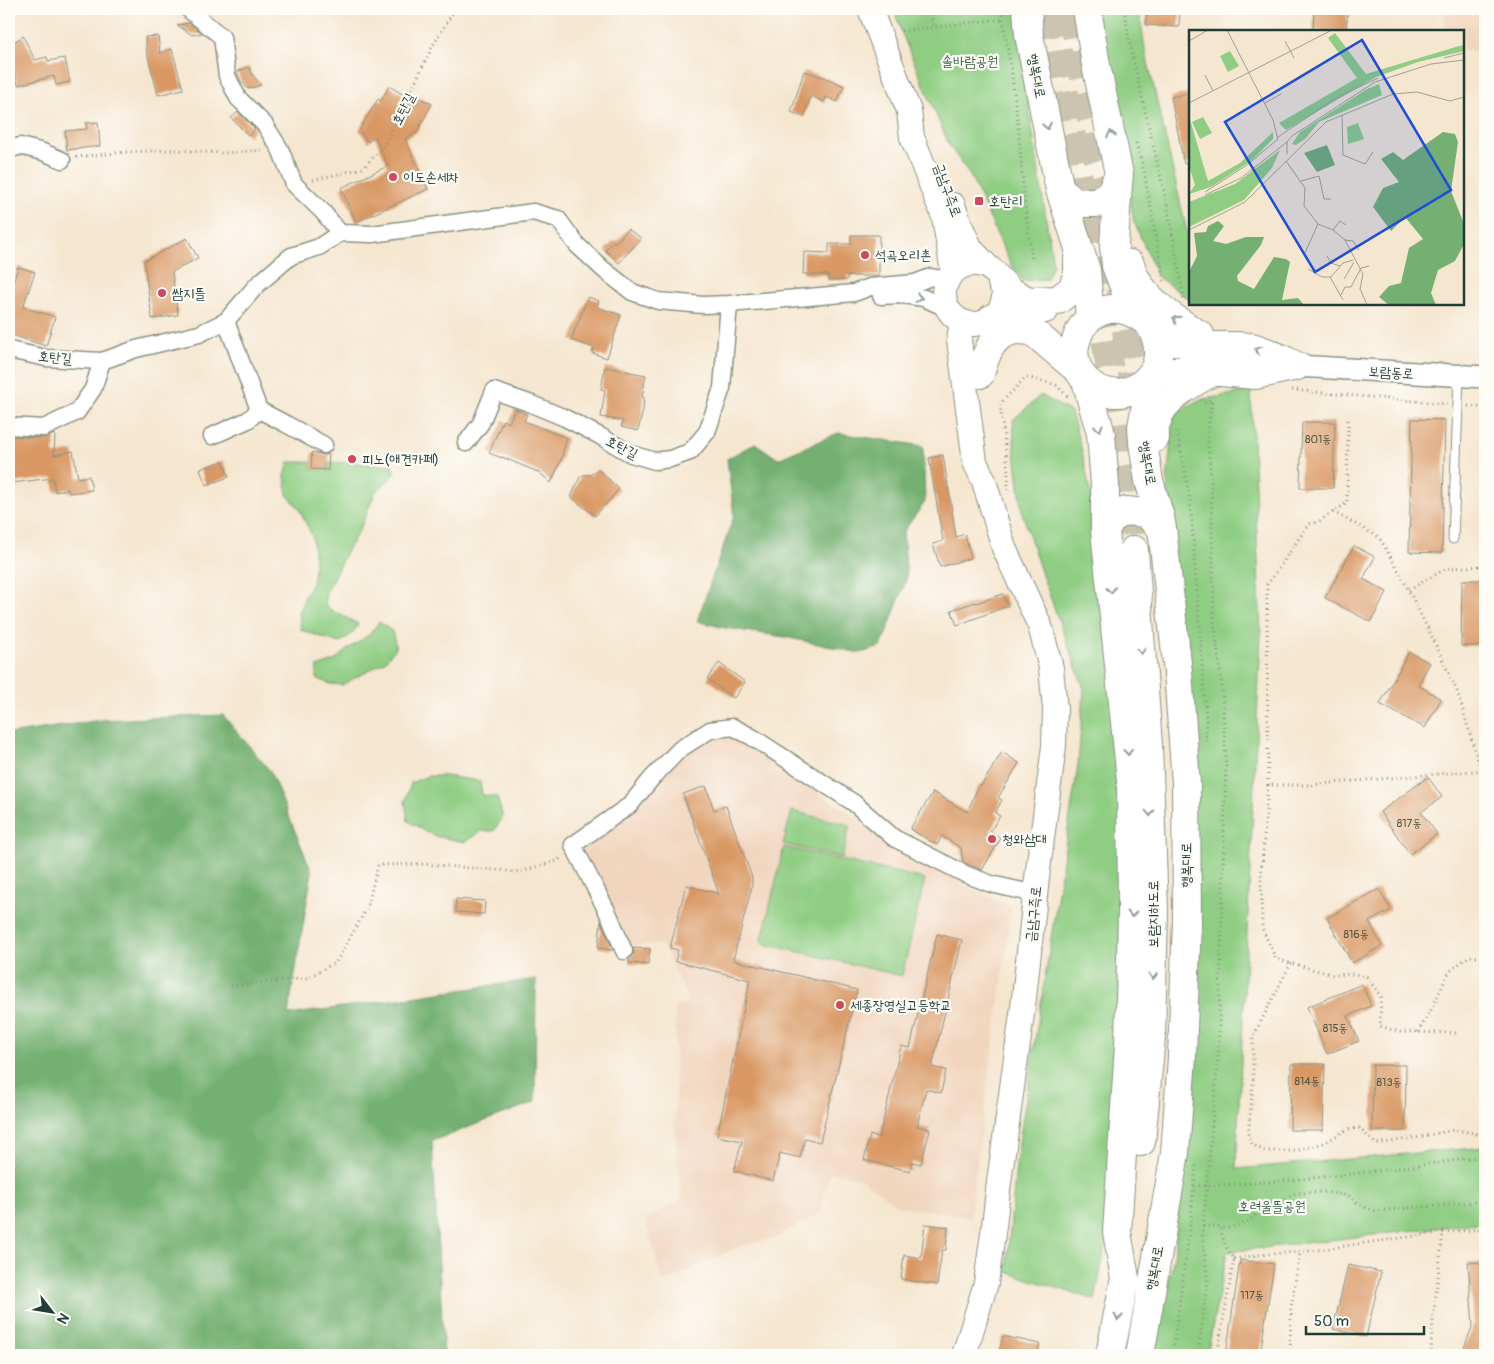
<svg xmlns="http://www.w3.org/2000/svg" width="1494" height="1364" viewBox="0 0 1494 1364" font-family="Pangolin,'Poor Story',sans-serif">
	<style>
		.built { fill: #f1d5bd }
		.green { fill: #8fcd83; stroke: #57855c }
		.forest { fill: #73b071; stroke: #497652 }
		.building { fill: #d99864 }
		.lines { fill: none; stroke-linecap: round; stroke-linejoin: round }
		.trunk-tunnel { stroke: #cac4b0; stroke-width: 28; stroke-dasharray: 28 14; stroke-linecap: butt }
		.service-casing { stroke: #8a9282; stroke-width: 11 }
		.minor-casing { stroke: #8a9282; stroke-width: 19 }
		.tertiary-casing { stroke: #8a9282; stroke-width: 24 }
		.secondary-casing { stroke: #8a9282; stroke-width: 26 }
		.trunk-casing { stroke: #8a9282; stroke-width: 30 }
		.path { stroke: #8a9282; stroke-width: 3; stroke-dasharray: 1 4; stroke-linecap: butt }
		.service { stroke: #fff; stroke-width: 9 }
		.minor { stroke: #fff; stroke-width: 16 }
		.tertiary { stroke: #fff; stroke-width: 21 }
		.secondary { stroke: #fff; stroke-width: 24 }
		.trunk { stroke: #fff; stroke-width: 28 }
		.oneway { stroke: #8f9e9a }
		.poi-dot { fill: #d1495b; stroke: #fdfcf7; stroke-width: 2 }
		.labels { text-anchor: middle; stroke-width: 4.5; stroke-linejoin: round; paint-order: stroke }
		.number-label { font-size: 11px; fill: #4e5440 }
		.park-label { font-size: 14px; fill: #3b6148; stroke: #fdfcf7 }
		.street-label { font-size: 14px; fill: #1f3d34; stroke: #fdfcf7 }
		.poi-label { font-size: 14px; fill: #1f3d34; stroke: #fdfcf7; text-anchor: start }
		.inset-road { fill: none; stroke: #9fa291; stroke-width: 1 }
		.view { fill: #1d4ed8; fill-opacity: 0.15; stroke: #1d4ed8; stroke-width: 2.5 }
		.inset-edge { fill: none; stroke: #1f3d34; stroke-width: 2.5 }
	</style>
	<rect width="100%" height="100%" fill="#fdfcf7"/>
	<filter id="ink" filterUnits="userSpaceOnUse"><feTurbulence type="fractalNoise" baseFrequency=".02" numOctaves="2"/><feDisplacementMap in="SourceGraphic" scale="10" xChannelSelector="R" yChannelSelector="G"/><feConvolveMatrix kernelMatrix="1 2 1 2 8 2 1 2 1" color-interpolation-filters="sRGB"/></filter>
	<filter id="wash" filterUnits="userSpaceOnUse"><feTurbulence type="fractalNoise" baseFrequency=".0096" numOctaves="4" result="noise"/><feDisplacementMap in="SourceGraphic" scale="20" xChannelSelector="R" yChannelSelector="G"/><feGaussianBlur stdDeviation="1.12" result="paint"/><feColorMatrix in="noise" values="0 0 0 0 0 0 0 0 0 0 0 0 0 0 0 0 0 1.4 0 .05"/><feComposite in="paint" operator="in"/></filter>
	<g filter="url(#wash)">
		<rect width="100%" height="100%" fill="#f5e6cf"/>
		<path class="built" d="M 1445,9 L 1485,9 L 1485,52 L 1463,51 L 1463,31 L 1444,31 Z
			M 729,731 L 801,782 L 860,819 L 881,836 L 962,884 L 1012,907 L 970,1217 L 897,1206 L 862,1179 L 831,1172 L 820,1213 L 775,1238 L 738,1247 L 663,1283 L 645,1220 L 682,1199 L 677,1162 L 675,1123 L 675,1007 L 689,1002 L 662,944 L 627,946 L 580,846 L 674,760 Z"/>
		<path class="green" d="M 894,9 L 1017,9 L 1025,82 L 1053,264 L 1047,279 L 1023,281 L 1010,263 L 971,177 L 949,145 L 901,31 Z
			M 1096,9 L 1139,9 L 1145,49 L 1190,245 L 1190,300 L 1158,277 L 1134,222 Z
			M 1251,391 L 1261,635 L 1236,1169 L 1485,1147 L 1485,1222 L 1227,1252 L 1207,1355 L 1155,1355 L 1163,1305 L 1174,1257 L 1193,1063 L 1175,551 L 1167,480 L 1174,413 L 1199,400 Z
			M 1041,395 L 1071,412 L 1082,451 L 1093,505 L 1125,768 L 1117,1188 L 1095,1300 L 1006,1272 L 1017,1156 L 1078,765 L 1084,689 L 1041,572 L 1022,512 L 1014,444 L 1013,420 Z
			M 289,462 L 311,462 L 311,469 L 328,470 L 329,462 L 392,465 L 395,474 L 375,493 L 360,529 L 345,554 L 325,595 L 326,607 L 358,624 L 352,634 L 339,643 L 301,630 L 299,614 L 305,595 L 312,583 L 315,562 L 312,536 L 299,508 L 287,495 L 285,476 Z
			M 379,622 L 392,631 L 396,648 L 384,662 L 342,685 L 330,684 L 316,678 L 317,667 L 334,661 L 348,649 L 369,635 Z
			M 428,776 L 445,776 L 480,781 L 482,795 L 497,797 L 503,817 L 494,831 L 482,831 L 464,842 L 434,836 L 408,821 L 405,802 L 411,783 Z
			M 792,811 L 850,825 L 842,858 L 783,844 Z
			M 784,847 L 925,879 L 902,976 L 761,943 Z"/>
		<path class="forest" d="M 838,433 L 923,446 L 925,502 L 903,532 L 907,578 L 881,647 L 860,653 L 785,637 L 725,628 L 697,621 L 734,516 L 727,459 L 755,443 L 778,459 Z
			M 223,715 L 270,771 L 312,872 L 288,1015 L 536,979 L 535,1102 L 432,1141 L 444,1355 L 9,1355 L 9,904 L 13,903 L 9,887 L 9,734 L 101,720 Z"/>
		<g id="blocks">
			<path class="building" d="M 1147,9 L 1180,9 L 1179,27 L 1146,25 Z
				M 1314,9 L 1348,9 L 1346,31 L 1313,31 Z
				M 189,23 L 202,33 L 192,35 L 177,25 Z
				M 23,36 L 35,60 L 47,57 L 48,61 L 65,58 L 70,82 L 56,85 L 54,76 L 18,85 L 9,50 L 9,45 Z
				M 158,36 L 160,53 L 172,49 L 183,89 L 158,95 L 147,52 L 145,37 Z
				M 249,67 L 253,76 L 261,85 L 248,89 L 241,81 L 237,72 Z
				M 804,71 L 826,78 L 844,86 L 837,102 L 826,97 L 824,102 L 811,96 L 804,117 L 791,112 Z
				M 389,86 L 417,103 L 420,98 L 432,104 L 417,132 L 405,139 L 428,189 L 356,222 L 341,188 L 388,166 L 375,137 L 368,142 L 359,130 L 378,99 L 381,101 Z
				M 1190,93 L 1190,163 L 1184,164 L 1171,97 Z
				M 238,112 L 255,129 L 249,136 L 231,118 Z
				M 98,122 L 100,146 L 67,150 L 65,131 L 87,129 L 86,123 Z
				M 628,229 L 641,238 L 619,263 L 605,250 L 614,241 L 616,242 Z
				M 851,235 L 879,235 L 879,276 L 847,276 L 847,280 L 828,280 L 828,275 L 803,274 L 804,252 L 829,253 L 829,244 L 851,244 Z
				M 187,238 L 198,258 L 172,272 L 178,315 L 152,319 L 144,261 Z
				M 18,267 L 35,272 L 23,307 L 55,317 L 46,346 L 9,334 L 9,285 L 12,286 Z
				M 588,297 L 599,301 L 597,307 L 621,315 L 607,358 L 592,353 L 594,348 L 571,340 Z
				M 605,367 L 646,375 L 642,397 L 644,397 L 643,410 L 638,431 L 621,427 L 623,421 L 601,417 L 605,390 L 601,389 Z
				M 515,409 L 527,414 L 524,421 L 567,438 L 562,455 L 563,455 L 551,483 L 540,473 L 502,457 L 502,458 L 489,453 L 503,420 L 509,423 Z
				M 1412,419 L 1445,420 L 1442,553 L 1409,552 Z
				M 1302,422 L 1335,422 L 1333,488 L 1300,488 Z
				M 55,434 L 54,455 L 73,451 L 78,478 L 89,476 L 92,490 L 69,493 L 68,489 L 55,492 L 53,478 L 11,483 L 9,436 L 43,438 Z
				M 312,452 L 324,455 L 329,454 L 328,470 L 311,469 Z
				M 943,455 L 956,537 L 965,534 L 971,558 L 940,567 L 933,544 L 943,541 L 929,458 Z
				M 223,461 L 229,477 L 206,485 L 200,469 Z
				M 598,469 L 619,489 L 595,516 L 571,497 L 580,477 L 584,475 L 590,475 Z
				M 1354,546 L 1375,557 L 1363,579 L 1387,592 L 1371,622 L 1325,598 Z
				M 1462,580 L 1485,580 L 1485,646 L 1461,646 Z
				M 1003,594 L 1008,606 L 957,625 L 951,610 L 976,602 L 976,603 Z
				M 1409,652 L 1430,663 L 1418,685 L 1441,699 L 1425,728 L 1380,704 Z
				M 719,663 L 745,682 L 734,698 L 707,679 Z
				M 1002,752 L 1019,763 L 998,798 L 1002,800 L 995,813 L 1000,816 L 990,831 L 1001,838 L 982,870 L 963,862 L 961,848 L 942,836 L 937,845 L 910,829 L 933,792 L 967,812 L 979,785 L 981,786 Z
				M 1428,777 L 1442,797 L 1421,812 L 1437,834 L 1410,854 L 1380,812 Z
				M 706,786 L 714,810 L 726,806 L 752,877 L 752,886 L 733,960 L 857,990 L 820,1142 L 805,1138 L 800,1158 L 780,1153 L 773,1181 L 734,1171 L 742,1141 L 717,1136 L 750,980 L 675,961 L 678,950 L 670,948 L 686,885 L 719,894 L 683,794 Z
				M 1379,889 L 1391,910 L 1369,922 L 1382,946 L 1352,963 L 1327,918 Z
				M 456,899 L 485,901 L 484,914 L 456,912 Z
				M 601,921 L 613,950 L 598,948 Z
				M 937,934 L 962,940 L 932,1067 L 946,1070 L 941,1093 L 926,1089 L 917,1126 L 930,1129 L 921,1164 L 912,1162 L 910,1171 L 864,1160 L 870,1135 L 879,1138 L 901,1046 L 910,1048 Z
				M 633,948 L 650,949 L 648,965 L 629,963 L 629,959 L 634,953 Z
				M 1362,984 L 1371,1006 L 1348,1016 L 1359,1041 L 1327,1054 L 1307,1007 Z
				M 1291,1064 L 1325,1064 L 1323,1130 L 1290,1130 Z
				M 1373,1065 L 1406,1065 L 1405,1131 L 1372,1131 Z
				M 925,1224 L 948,1227 L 946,1250 L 942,1250 L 937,1285 L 901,1279 L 904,1255 L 921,1258 Z
				M 1240,1260 L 1274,1264 L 1260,1355 L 1226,1355 Z
				M 1468,1262 L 1485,1263 L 1485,1355 L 1461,1355 L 1473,1325 Z
				M 1348,1265 L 1381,1272 L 1366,1337 L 1333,1329 Z
				M 1003,1336 L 1040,1344 L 1037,1355 L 998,1355 Z"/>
		</g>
	</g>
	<g filter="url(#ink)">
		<use href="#blocks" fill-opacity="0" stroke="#8a9282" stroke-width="1"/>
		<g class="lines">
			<path class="trunk-tunnel" d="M 1051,9 L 1102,319 L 1129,493 L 1134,550
				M 1072,9 L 1108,219
				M 1120,288 L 1137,409"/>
			<defs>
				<path id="service" d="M 1453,539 L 1459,376"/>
				<path id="minor" d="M 188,9 L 222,37 L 227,76 L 238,98 L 265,125 L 280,149 L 294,184 L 323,212 L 340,233
					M 9,150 L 20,146 L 43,152 L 62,160
					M 881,296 L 903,295 L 924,298 L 948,309
					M 9,350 L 46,358 L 102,361 L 136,349 L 199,334 L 226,321 L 257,285 L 291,256 L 319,247 L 340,233 L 372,234 L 533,212 L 558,219 L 577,245 L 604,270 L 632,292 L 658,301 L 703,305 L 729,304 L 854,293 L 870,287 L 915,283 L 931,277 L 947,280
					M 259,410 L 286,424 L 324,445
					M 9,426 L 44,428 L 77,412 L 93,389 L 102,361
					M 212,436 L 248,420 L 259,410 L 226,321
					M 466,443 L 481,423 L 494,391 L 529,403 L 565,418 L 600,436 L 631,454 L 655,461 L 670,459 L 690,452 L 707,432 L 722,388 L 729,304
					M 624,951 L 610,917 L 573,845 L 630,805 L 652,778 L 680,749 L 710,730 L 733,727 L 752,737 L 854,803 L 894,838 L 965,874 L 991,884 L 1035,894"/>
				<path id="tertiary" d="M 1297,366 L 1485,377"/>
				<path id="secondary" d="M 870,9 L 909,111 L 912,137 L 944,217 L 953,272
					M 953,205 L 961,227 L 971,249 L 990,269
					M944 294a30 30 0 1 1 60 0a30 30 0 1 1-60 0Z
					M 962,322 L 959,340 L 975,462 L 984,481 L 1004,548 L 1040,626 L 1051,668 L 1055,709 L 1054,746 L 1037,878 L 1023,1007 L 999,1182 L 994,1226 L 986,1283 L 964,1355"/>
				<path id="trunk" d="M 1027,9 L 1029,35 L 1060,190 L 1086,270 L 1090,318
					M 1087,9 L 1096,65 L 1119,174 L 1116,210 L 1114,246 L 1116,266 L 1131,305 L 1140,316
					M 1060,190 L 1076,203 L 1097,203 L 1111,193 L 1119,174
					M 1130,264 C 1132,269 1133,274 1136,279 C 1149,303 1177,321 1200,335
					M 1002,283 L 1010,291 L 1041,308 L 1045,309
					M 1028,301 L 1058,300 L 1073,288 L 1078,272 L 1078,258
					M 991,319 L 1006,320 L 1032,331 L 1078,370
					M 1150,325 C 1160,343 1163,364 1146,380 C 1113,413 1060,378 1078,335 C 1082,324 1091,315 1102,311 C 1127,302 1144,321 1163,333 C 1167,336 1171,340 1175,341 C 1199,349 1226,344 1251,347 C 1263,349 1284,360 1297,366
					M 980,374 C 985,357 991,335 1012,331 C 1018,329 1026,331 1032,331
					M 1151,375 L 1186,369 L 1255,375 L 1297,366
					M 1086,381 L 1101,434 L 1105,485 L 1105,531 L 1131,780 L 1132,912 L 1129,1045 L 1117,1232 L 1125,1278 L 1110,1355
					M 1155,438 C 1155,433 1154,427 1156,423 C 1163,397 1193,383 1214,371
					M 1105,531 L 1111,519 L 1126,511 L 1145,513 L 1162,528
					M 1134,550 L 1148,745 L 1154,910 L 1151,1038 L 1141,1142
					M 1140,1355 L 1175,1153 L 1182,1057 L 1187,920 L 1186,783 L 1178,672 L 1162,528 L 1160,517 L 1149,481 L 1143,443 L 1142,427 L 1151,375"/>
			</defs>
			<use href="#service" class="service-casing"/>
			<use href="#minor" class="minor-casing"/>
			<use href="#tertiary" class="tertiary-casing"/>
			<use href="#secondary" class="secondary-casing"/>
			<use href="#trunk" class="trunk-casing"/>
			<path class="path" d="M 931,9 L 933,27
				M 1001,9 L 1012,74 L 1019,135 L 1024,197 L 1032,260
				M 1124,9 L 1131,50 L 1168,209 L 1184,299
				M 901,31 L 1003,19
				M 1136,143 L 1144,171 L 1164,282
				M 76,157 L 127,152 L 172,150 L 225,153 L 264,150
				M 313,180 L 363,168 L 385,145 L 432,47 L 455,9
				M 1292,390 L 1447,404
				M 1468,406 L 1485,408
				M 1348,420 L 1347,503 L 1318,522 L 1309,524 L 1267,585 L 1268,785 L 1309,785 L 1485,770
				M 1177,432 L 1190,498 L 1206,717 L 1206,744
				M 1008,490 L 1008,471 L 1000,404 L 1026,377 L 1056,385 L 1069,398
				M 1333,512 L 1379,537 L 1401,575 L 1434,641 L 1457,691 L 1481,770
				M 1409,590 L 1447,568 L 1485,566
				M 1268,785 L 1261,878 L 1262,928 L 1276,959 L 1333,975 L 1355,974 L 1367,977 L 1381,997 L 1380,1026 L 1400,1032 L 1457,1033
				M 1291,963 L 1253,1037 L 1253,1085 L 1248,1135 L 1252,1144 L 1264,1151 L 1295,1151 L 1324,1143 L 1348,1129 L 1359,1128 L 1376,1144 L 1414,1138 L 1454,1130 L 1470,1132 L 1485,1137
				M 231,986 L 307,978 L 336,962 L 367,908 L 378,865 L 423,864 L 519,872 L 558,861 L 562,856
				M 1418,1032 L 1431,1010 L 1449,972 L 1469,956 L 1485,958
				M 1485,1146 L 1480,1147 L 1485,1193
				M 1194,1186 C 1292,1183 1389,1170 1485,1156
				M 1203,1226 L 1228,1228 L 1245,1223 L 1270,1205 L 1297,1193 L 1326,1192 L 1349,1196 L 1363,1207 L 1376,1211 L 1485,1201
				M 1443,1232 L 1485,1229
				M 1234,1259 L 1257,1255 L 1309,1251 L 1443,1232 L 1432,1330 L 1431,1355
				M 1172,1355 L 1189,1236 L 1196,1165
				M 1198,1355 L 1208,1279 L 1202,1237 L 1218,1059 L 1226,764 L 1222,688 L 1214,619 L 1211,479 L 1207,435 L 1212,400 L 1202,403
				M 1217,1355 L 1234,1259 L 1225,1245 L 1220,1228
				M 1290,1355 L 1291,1308 L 1300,1252"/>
			<use href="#service" class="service"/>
			<use href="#minor" class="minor"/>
			<use href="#tertiary" class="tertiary"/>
			<use href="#secondary" class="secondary"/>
			<use href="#trunk" class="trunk"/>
		</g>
		<defs><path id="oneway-chevron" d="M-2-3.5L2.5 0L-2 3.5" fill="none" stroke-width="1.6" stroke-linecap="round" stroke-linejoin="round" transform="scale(1.25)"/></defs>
		<g class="oneway">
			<use href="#oneway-chevron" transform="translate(1047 126) rotate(79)"/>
			<use href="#oneway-chevron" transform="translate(1111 134) rotate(-102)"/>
			<use href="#oneway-chevron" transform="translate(919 298) rotate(10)"/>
			<use href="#oneway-chevron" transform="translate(1176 319) rotate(-145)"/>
			<use href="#oneway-chevron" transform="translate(1258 350) rotate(-161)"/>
			<use href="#oneway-chevron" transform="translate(1099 428) rotate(76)"/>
			<use href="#oneway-chevron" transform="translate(1111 590) rotate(84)"/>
			<use href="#oneway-chevron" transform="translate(1141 651) rotate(86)"/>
			<use href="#oneway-chevron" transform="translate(1128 752) rotate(84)"/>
			<use href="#oneway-chevron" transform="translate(1150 813) rotate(88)"/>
			<use href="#oneway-chevron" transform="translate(1132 914) rotate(91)"/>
			<use href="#oneway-chevron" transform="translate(1153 976) rotate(91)"/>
			<use href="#oneway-chevron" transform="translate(1118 1317) rotate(101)"/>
		</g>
	</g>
	<g class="poi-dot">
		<circle cx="393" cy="177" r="5"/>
		<rect x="974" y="196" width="10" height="10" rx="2.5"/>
		<circle cx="865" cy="255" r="5"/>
		<circle cx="162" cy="293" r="5"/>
		<circle cx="352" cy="459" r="5"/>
		<circle cx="992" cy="839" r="5"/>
		<circle cx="840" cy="1005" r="5"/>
	</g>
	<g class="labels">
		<g class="number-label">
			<text x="1318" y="443">801동</text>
			<text x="1409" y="827">817동</text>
			<text x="1356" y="938">816동</text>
			<text x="1335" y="1032">815동</text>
			<text x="1307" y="1085">814동</text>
			<text x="1389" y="1086">813동</text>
			<text x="1252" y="1299">117동</text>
		</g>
		<g class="park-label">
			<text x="970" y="66">솔바람공원</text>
			<text x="1272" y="1211">호려울뜰공원</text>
		</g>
		<g class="street-label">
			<text transform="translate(1037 76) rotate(79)" y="5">행복대로</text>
			<text transform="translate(403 109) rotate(-64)" y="5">호탄길</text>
			<text transform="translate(948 190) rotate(70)" y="5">금남구즉로</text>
			<text transform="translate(55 357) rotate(5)" y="5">호탄길</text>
			<text transform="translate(1391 372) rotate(4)" y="5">보람동로</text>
			<text transform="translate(622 447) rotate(27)" y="5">호탄길</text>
			<text transform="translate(1148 463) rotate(80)" y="5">행복대로</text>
			<text transform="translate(1186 865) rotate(-90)" y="5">행복대로</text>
			<text transform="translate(1033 914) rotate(-84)" y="5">금남구즉로</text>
			<text transform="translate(1153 914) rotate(-90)" y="5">보람지하도로</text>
			<text transform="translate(1154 1268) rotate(-80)" y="5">행복대로</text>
		</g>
		<g class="poi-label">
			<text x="403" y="182">이도손세차</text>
			<text x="989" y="206">호탄리</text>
			<text x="875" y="260">석곡오리촌</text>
			<text x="172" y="298">쌈지뜰</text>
			<text x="362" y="464">피노(애견카페)</text>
			<text x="1002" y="844">청와삼대</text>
			<text x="850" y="1010">세종장영실고등학교</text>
		</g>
	</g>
	<g transform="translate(1189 30)">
		<rect width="275" height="275" fill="#f5e6cf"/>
		<path d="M 146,3 L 177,44 L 270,16 L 275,15 L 275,21 L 229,32 L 187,47 L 97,100 L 90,93 L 168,48 L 139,8 ZM 41,21 L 50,36 L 39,42 L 31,26 ZM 190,54 L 193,65 L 130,92 L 116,109 L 107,115 L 103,114 L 111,102 L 178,59 ZM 0,86 L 19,151 L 51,133 L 84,102 L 84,109 L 62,131 L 22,157 L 0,164 L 6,155 L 0,136 ZM 14,87 L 23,103 L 11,109 L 3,92 ZM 169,93 L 175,109 L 159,114 L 158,97 ZM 91,120 L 83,138 L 55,170 L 0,197 L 0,172 L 46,154 Z" fill="#8fcd83"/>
		<path d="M 254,102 L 266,104 L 269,112 L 262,161 L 275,194 L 274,216 L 266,231 L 249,240 L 242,263 L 247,275 L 200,275 L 190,267 L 200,256 L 212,253 L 220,218 L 234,209 L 216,187 L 202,201 L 184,177 L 194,158 L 210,152 L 192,129 L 204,122 L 214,130 ZM 138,115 L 146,135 L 128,142 L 115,123 ZM 29,191 L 35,196 L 24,211 L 37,214 L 57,207 L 75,207 L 72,215 L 48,246 L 49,251 L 65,259 L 85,227 L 97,229 L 101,232 L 93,270 L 109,268 L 115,275 L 0,275 L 0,242 L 8,226 L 5,203 L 17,202 L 19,196 Z" fill="#73b071"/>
		<path class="inset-road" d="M 38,0 L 84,90M 0,11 L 19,0M 96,11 L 105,28M 255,28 L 275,23M 16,45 L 24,61M 0,73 L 143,0M 76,73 L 92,64M 153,85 L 154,125 L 176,134 L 184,122M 84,90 L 89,109M 89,107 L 147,68 L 189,48M 98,124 L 98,112 L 103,106 L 186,52 L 242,34 L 275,30M 97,131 L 116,158 L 115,176 L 129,194 L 144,200 L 156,210 L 174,244 L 171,259 L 178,275M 112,151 L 130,146 L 135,169 L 142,169M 16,162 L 58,135 L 89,109M 16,165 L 52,148 L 98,112M 0,200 L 56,172 L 137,92 L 204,64 L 228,62 L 261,71 L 275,67M 144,200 L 151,191 L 157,195M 156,210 L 164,211 L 170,220M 115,225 L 129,194M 138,226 L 142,233 L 151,236M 119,239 L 133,247 L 142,247 L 154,233 L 164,230M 141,247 L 154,270M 155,249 L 165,232M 152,265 L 156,257 L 162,257 L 172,238 L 180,236"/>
		<path class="view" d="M 173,10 L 262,160 L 126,242 L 36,92 Z"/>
		<rect width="275" height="275" class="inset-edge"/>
	</g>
	<rect width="1494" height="1364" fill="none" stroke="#fdfcf7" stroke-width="30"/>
	<g transform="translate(52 1312) rotate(121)" stroke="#fdfcf7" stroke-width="4" paint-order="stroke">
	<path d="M0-4L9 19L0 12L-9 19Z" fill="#1f3d34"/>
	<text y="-8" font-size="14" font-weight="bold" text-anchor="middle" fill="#1f3d34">N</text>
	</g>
	<path d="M1306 1326v8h118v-8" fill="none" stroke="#1f3d34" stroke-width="2.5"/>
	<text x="1314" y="1326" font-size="15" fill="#1f3d34" stroke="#fdfcf7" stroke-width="4" paint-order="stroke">50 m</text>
</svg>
